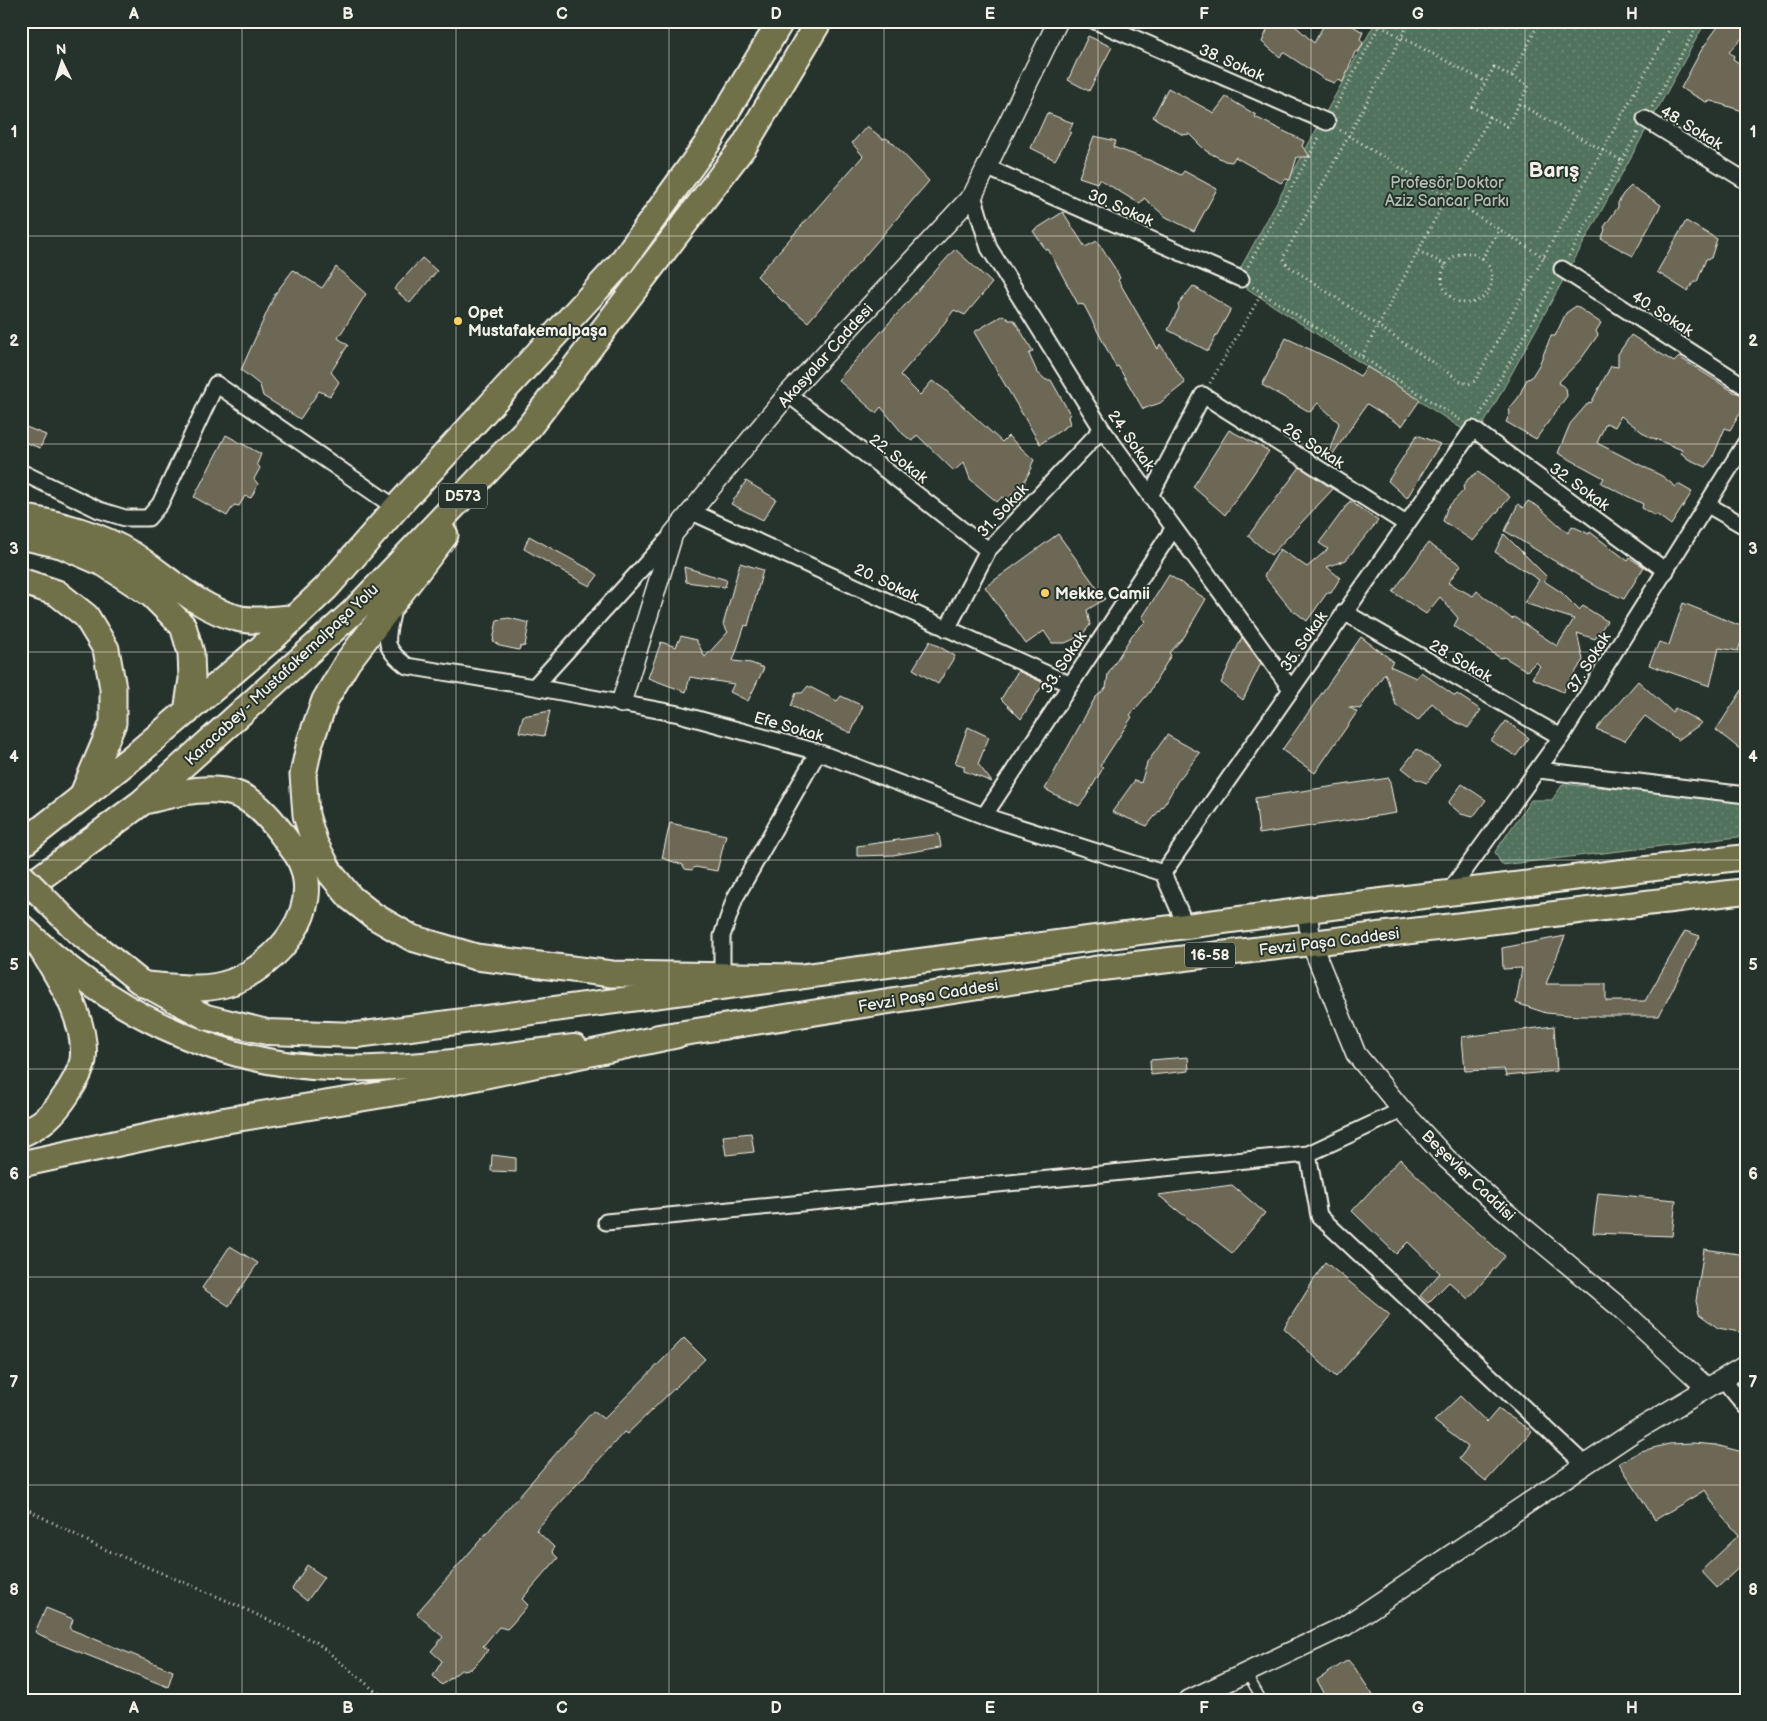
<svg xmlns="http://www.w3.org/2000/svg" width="1767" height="1721" viewBox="0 0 1767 1721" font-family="'Balsamiq Sans',sans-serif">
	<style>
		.park { fill: url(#park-dots); stroke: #a2b2a2 }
		.building { fill: #6d6856; stroke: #f4f1e8 }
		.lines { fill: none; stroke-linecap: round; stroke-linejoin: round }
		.service-casing { stroke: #f4f1e8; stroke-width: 11 }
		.minor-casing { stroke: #f4f1e8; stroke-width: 19 }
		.tertiary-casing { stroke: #f4f1e8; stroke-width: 22 }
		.primary-casing { stroke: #f4f1e8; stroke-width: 28 }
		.trunk-casing { stroke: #f4f1e8; stroke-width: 29 }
		.path { stroke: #f4f1e8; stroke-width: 3; stroke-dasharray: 1 4; stroke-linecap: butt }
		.service { stroke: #26332d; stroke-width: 8 }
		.minor { stroke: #26332d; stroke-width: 15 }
		.tertiary { stroke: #26332d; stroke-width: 19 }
		.primary { stroke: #70704a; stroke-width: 24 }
		.trunk { stroke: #70704a; stroke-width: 25 }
		.primary-bridge-casing { stroke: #f4f1e8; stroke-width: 28; stroke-linecap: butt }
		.primary-bridge { stroke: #70704a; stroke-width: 24 }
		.grid { fill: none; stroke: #f4f1e8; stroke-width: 1; stroke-opacity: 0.55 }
		.poi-dot { fill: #ffd166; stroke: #26332d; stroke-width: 2 }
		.labels { text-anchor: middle; stroke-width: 4; stroke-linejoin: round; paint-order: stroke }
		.shield { fill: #26332d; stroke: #b6b8b0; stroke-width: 1 }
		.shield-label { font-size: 15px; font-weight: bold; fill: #f4f1e8 }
		.street-label { font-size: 16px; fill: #f4f1e8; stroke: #26332d }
		.park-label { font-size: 16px; fill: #b3beb0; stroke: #26332d }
		.poi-label { font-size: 16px; font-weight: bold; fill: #f4f1e8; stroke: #26332d; text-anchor: start }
		.district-label { font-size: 21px; font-weight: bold; fill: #f4f1e8; stroke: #26332d }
		.neatline { fill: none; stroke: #f4f1e8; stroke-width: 2 }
		.grid-label { font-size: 16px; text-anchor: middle; font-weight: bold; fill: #f4f1e8 }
	</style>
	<defs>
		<pattern id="park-dots" width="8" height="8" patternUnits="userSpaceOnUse" patternTransform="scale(1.25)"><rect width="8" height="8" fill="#51725c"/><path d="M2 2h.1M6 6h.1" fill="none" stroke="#6b8773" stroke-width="1.8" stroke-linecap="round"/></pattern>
	</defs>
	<rect width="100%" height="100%" fill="#26332d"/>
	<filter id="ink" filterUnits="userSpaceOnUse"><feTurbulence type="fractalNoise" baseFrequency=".02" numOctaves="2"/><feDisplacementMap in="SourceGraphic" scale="10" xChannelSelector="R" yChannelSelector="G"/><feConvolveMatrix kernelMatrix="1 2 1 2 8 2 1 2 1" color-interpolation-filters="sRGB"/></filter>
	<g filter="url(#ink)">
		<path class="park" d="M 1376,21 L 1706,21 L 1476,438 L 1234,280 Z
			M 1563,784 L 1746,800 L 1746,836 L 1502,865 L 1495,852 L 1531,800 L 1552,800 Z"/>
		<path class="building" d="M 1271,21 L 1290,21 L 1314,43 L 1326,21 L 1344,21 L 1363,32 L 1360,39 L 1363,43 L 1359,51 L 1355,52 L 1343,82 L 1338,80 L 1334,83 L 1324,79 L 1283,52 L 1280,57 L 1262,42 Z
			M 1722,21 L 1746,21 L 1746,34 L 1729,52 L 1734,56 L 1733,59 L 1746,68 L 1746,112 L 1711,101 L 1706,102 L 1681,88 L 1702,49 Z
			M 1088,36 L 1112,47 L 1089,91 L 1068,80 Z
			M 1168,88 L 1214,113 L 1226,97 L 1256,115 L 1255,117 L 1304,141 L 1302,146 L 1311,157 L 1297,157 L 1290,180 L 1285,179 L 1281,183 L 1235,157 L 1232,162 L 1225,161 L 1206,151 L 1189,134 L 1183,135 L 1153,117 Z
			M 1047,113 L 1073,123 L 1069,132 L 1071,132 L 1055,160 L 1031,148 Z
			M 867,126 L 883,139 L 886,138 L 893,143 L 929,181 L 808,322 L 780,299 L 757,276 L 863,156 L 852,143 Z
			M 1094,136 L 1116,141 L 1113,147 L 1149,160 L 1181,175 L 1184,171 L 1217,189 L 1194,231 L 1166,217 L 1144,198 L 1140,204 L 1099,179 L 1097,183 L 1079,177 Z
			M 1631,186 L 1661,205 L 1633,256 L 1601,239 L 1605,230 L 1604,227 L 1618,207 L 1618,203 L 1623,194 Z
			M 1063,212 L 1085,247 L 1097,241 L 1116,270 L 1120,278 L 1118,280 L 1158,349 L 1160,344 L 1185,383 L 1160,403 L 1143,409 L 1118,366 L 1116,367 L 1084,305 L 1078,304 L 1048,249 L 1046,250 L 1033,231 Z
			M 1686,221 L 1717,239 L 1711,258 L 1706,259 L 1697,282 L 1694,282 L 1687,291 L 1657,272 Z
			M 955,249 L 992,283 L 965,315 L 954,310 L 937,333 L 900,375 L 920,395 L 932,381 L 943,388 L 1002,442 L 1008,436 L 1034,460 L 1031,466 L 1032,468 L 1025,480 L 1023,492 L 1017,489 L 1007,499 L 1002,497 L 997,502 L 970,479 L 964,462 L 954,471 L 917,435 L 912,441 L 903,434 L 881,407 L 876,413 L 838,380 Z
			M 422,258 L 437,271 L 410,303 L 394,289 Z
			M 336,267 L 366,294 L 338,338 L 348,345 L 331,372 L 339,382 L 330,396 L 319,391 L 300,419 L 263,396 L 260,385 L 241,370 L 275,294 L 293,270 L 322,288 Z
			M 1193,286 L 1231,309 L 1208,351 L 1168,330 L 1179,308 L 1178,305 Z
			M 1576,306 L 1601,323 L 1596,331 L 1598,335 L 1581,359 L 1558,383 L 1566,388 L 1567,396 L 1536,439 L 1506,422 L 1510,413 L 1509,409 L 1518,398 L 1527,379 L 1531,378 L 1539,365 L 1551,336 L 1555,336 L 1566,313 Z
			M 1003,315 L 1009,320 L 1014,320 L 1033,351 L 1029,354 L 1037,372 L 1046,380 L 1051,380 L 1070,414 L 1068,417 L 1070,424 L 1040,444 L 974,332 Z
			M 1631,335 L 1674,362 L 1679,357 L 1734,392 L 1746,396 L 1746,404 L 1730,430 L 1725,428 L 1713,457 L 1706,467 L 1688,459 L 1681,453 L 1682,450 L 1653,438 L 1650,438 L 1621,416 L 1615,427 L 1606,423 L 1597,443 L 1662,476 L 1676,487 L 1678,484 L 1692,492 L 1671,525 L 1656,514 L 1655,516 L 1642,508 L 1643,504 L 1601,483 L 1604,478 L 1558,453 L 1570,424 L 1589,402 L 1591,403 L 1611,366 L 1618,367 L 1618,354 Z
			M 1286,338 L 1333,360 L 1360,376 L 1367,367 L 1420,400 L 1402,426 L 1367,404 L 1333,454 L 1329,452 L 1339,423 L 1318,403 L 1310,412 L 1262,385 Z
			M 21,425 L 46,435 L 40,448 L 21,441 Z
			M 1229,430 L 1269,451 L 1225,515 L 1193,487 Z
			M 226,435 L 261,454 L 257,464 L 260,468 L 254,479 L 258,484 L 251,498 L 245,496 L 239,506 L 234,505 L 227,516 L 194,497 Z
			M 1417,435 L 1440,444 L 1407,498 L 1388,481 Z
			M 1300,467 L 1333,489 L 1271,555 L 1248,536 Z
			M 1478,472 L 1510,497 L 1473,541 L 1443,521 L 1447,508 L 1464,490 L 1463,487 L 1468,479 Z
			M 746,481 L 776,499 L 763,520 L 731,504 Z
			M 1350,501 L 1378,521 L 1346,560 L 1327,567 L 1340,578 L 1331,593 L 1327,593 L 1307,621 L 1290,608 L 1264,576 L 1280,549 L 1307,567 L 1328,549 L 1319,543 Z
			M 1528,501 L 1539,507 L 1568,533 L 1572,526 L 1589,534 L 1590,532 L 1628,561 L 1630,558 L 1644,567 L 1624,599 L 1599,588 L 1505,531 L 1518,504 L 1523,508 Z
			M 1058,534 L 1105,599 L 1087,610 L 1090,625 L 1081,636 L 1065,643 L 1052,643 L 1044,631 L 1026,644 L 985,587 Z
			M 1504,534 L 1547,577 L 1544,581 L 1561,592 L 1579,610 L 1583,606 L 1607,621 L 1595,639 L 1577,633 L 1583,660 L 1563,692 L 1532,678 L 1540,666 L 1536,662 L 1527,671 L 1504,657 L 1500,658 L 1454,626 L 1458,618 L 1440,597 L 1426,614 L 1393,592 L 1428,543 L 1461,565 L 1448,583 L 1473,596 L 1477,591 L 1512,619 L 1514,617 L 1557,646 L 1574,619 L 1524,603 L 1539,580 L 1495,552 Z
			M 529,536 L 591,570 L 598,575 L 590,586 L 582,582 L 524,549 Z
			M 740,563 L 763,570 L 748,626 L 745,625 L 733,661 L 751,663 L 764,668 L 748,701 L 730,692 L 734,684 L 690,677 L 686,692 L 648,678 L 661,642 L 676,647 L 681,636 L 696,640 L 705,657 L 728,632 L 723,625 Z
			M 684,567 L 727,580 L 725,587 L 686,582 Z
			M 1169,575 L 1206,599 L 1184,637 L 1169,653 L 1171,655 L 1149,693 L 1130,715 L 1132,717 L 1100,766 L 1103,768 L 1086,797 L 1079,806 L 1054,794 L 1045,789 L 1095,698 L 1106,688 L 1108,674 L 1132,635 L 1146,621 L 1142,618 Z
			M 1683,603 L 1746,628 L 1738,651 L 1719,648 L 1710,686 L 1649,665 L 1659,642 L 1669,645 Z
			M 509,618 L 529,623 L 525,646 L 520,647 L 519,650 L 500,646 L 493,641 L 497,620 Z
			M 1242,637 L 1261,663 L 1243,700 L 1221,683 Z
			M 1361,637 L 1393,661 L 1390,666 L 1416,678 L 1421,672 L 1455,696 L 1457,694 L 1481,710 L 1468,728 L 1450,719 L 1432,703 L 1418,721 L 1396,705 L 1385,673 L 1360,709 L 1349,707 L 1357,712 L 1315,773 L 1282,750 Z
			M 930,641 L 955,656 L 938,684 L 913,669 Z
			M 1018,671 L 1044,683 L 1021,719 L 1001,699 Z
			M 1638,681 L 1672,712 L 1675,708 L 1702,723 L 1678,740 L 1645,716 L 1625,741 L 1596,729 Z
			M 1746,684 L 1746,754 L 1716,730 Z
			M 808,686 L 837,701 L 841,696 L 863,706 L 851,733 L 791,706 L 796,693 L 802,693 Z
			M 550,711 L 544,736 L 519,732 L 523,716 Z
			M 1506,721 L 1529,738 L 1516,756 L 1491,741 Z
			M 968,727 L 989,737 L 978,764 L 992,782 L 964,771 L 964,766 L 955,763 Z
			M 1167,735 L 1200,753 L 1177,782 L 1166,802 L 1147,826 L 1112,812 L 1135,780 L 1141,783 L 1147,763 Z
			M 1417,749 L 1440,765 L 1427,783 L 1416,779 L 1402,768 Z
			M 1389,778 L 1396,813 L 1259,834 L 1255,798 Z
			M 1462,784 L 1486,800 L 1473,817 L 1461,814 L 1448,803 Z
			M 670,823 L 726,835 L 717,871 L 695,867 L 692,870 L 685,869 L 683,865 L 662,858 Z
			M 939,834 L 941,847 L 893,855 L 857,856 L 857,846 Z
			M 1685,931 L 1700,936 L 1659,1016 L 1579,1016 L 1546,1013 L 1516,1003 L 1522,968 L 1503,969 L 1502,948 L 1565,936 L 1546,984 L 1606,984 L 1606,1001 L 1645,1001 Z
			M 1554,1026 L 1557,1071 L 1506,1076 L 1504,1069 L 1465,1071 L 1462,1037 Z
			M 1188,1057 L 1189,1071 L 1151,1075 L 1150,1060 Z
			M 751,1133 L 754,1152 L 726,1155 L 723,1136 Z
			M 492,1155 L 516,1158 L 516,1172 L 491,1171 Z
			M 1400,1159 L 1446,1204 L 1505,1256 L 1468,1299 L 1449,1282 L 1428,1303 L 1420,1296 L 1440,1273 L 1408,1242 L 1396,1254 L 1352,1211 Z
			M 1232,1185 L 1265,1213 L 1232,1253 L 1158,1195 Z
			M 1598,1193 L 1676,1200 L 1672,1236 L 1593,1233 Z
			M 230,1246 L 258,1263 L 229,1306 L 202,1288 Z
			M 1704,1249 L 1746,1255 L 1746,1333 L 1718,1328 L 1699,1314 L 1696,1301 Z
			M 1325,1262 L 1390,1315 L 1336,1377 L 1284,1328 Z
			M 684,1338 L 705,1359 L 627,1434 L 624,1432 L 536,1530 L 554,1547 L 552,1552 L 558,1558 L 522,1599 L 528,1605 L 512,1624 L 507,1629 L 499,1627 L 483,1646 L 488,1650 L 480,1660 L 471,1669 L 461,1670 L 442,1685 L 433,1676 L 442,1661 L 431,1651 L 443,1637 L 417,1614 L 422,1607 L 593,1411 L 604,1419 Z
			M 1460,1396 L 1487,1422 L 1498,1409 L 1532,1431 L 1486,1481 L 1459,1459 L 1468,1447 L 1434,1421 Z
			M 1693,1443 L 1716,1445 L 1746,1453 L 1746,1561 L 1717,1588 L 1701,1571 L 1739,1535 L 1718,1511 L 1705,1490 L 1655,1520 L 1619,1463 L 1641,1451 L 1669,1444 Z
			M 307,1565 L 324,1577 L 307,1601 L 292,1589 Z
			M 46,1608 L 73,1619 L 70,1629 L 173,1671 L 168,1687 L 54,1642 L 35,1632 Z
			M 1348,1660 L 1355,1668 L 1376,1700 L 1328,1700 L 1317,1680 Z"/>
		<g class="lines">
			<defs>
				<path id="service" d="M 1247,1674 L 1262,1700"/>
				<path id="minor" d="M 1095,21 L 1327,122
					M 1645,119 L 1746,181
					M 986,167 L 1241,279
					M 973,195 L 989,248 L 1102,429 L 1291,689
					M 1562,269 L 1746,387
					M 788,394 L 988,550
					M 21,472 L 99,510 L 125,518 L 148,518 L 160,504 L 216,384 L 396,508
					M 1150,496 L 1203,395 L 1406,524
					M 1708,505 L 1746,527
					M 690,511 L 1069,684
					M 393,609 C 387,639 380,646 407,666 L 534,687 L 679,714 L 818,752 L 984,816 L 1163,873 L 1186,926
					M 1344,612 L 1561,737
					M 947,629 L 988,550 L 1102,429
					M 534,687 L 672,535
					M 1539,770 L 1746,795
					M 984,816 L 1173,529
					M 1163,873 L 1473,429 L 1666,571
					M 1449,892 L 1561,737 L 1746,442
					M 722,983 L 722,936 L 735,898 L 818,752
					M 1308,1154 L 1319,1216 L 1585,1465
					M 606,1222 L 1308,1154 L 1402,1110
					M 1723,1379 L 1746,1407"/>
				<path id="tertiary" d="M 621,703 L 673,534 L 788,394 L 973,195 L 1058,21
					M 1307,910 L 1311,943 L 1356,1054 L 1402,1110 L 1446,1158 L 1503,1210 L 1618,1306 L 1707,1388
					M 1189,1700 L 1345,1626 L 1632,1433 L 1746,1365"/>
				<path id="primary" d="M 21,926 C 105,1008 212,1064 330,1068 C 411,1071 494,1056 575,1047
					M 78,932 L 139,981 L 206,1017 L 267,1032 L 357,1035 L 1307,910 L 1746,857
					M 658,1037 L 1094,969 L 1746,891"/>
				<path id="trunk" d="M 21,517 C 60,524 99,534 133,555 C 167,577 197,608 237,618 C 254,623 276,618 294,618
					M 445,535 L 348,661 L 325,700 L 310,742 L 303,775 L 306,815 L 315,844 L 331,874 L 351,898 L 374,916 L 412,938 L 476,957 L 612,974 L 796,977
					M 21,536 L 61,545 L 105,564 L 152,595 L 183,626 L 191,653 L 192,679 L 187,712
					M 21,581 L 57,593 L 86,616 L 106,649 L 113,688 L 113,723 L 83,794
					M 145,801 C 174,794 210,783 239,795 C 259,803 275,824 287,841 C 291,847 297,853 300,860 C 324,911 277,964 232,982 C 205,992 175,987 146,985
					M 21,845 L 139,752 L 273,638 L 326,588 L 396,508 L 621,263 L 707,144 L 781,21
					M 21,892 L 141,803 L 353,612 L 529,427 L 744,146 L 819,21
					M 21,1134 C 43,1124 53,1115 67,1094 C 73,1084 81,1072 83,1060 C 88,1020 57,975 38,943
					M 21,1164 L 221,1121 L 429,1087 L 676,1035"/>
			</defs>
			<use href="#service" class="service-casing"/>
			<use href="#minor" class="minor-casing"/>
			<use href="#tertiary" class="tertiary-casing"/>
			<use href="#primary" class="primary-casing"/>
			<use href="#trunk" class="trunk-casing"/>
			<path class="path" d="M 1410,21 L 1283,258 L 1287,265 L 1462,382 L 1469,384 L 1475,381 L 1674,21
				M 1688,21 L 1697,26
				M 1380,26 L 1486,82
				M 1494,67 L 1529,86 L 1507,126 L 1472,107 Z
				M 1512,76 L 1540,21
				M 1519,104 L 1622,161
				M 1652,107 L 1700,21
				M 1335,108 L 1382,21
				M 1340,130 L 1545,258
				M 1418,251 L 1446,265
				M1442 278a25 25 0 1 1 50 0a25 25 0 1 1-50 0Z
				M 1569,256 L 1638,132
				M 1482,259 L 1499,230
				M 1248,266 L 1320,136
				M 1253,287 L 1460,420
				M 1362,356 L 1490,116
				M 1210,383 L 1262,293
				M 1480,415 L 1554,283
				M 21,1506 L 97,1546 L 221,1598 L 316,1642 L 386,1700"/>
			<use href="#service" class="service"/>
			<use href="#minor" class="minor"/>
			<use href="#tertiary" class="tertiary"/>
			<use href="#primary" class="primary"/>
			<use href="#trunk" class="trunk"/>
			<defs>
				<path id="primary-bridge" d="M 21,875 L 78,932"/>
			</defs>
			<use href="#primary-bridge" class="primary-bridge-casing"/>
			<use href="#primary-bridge" class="primary-bridge"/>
		</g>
	</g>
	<path class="grid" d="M 242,21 L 242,1700M 456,21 L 456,1700M 669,21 L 669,1700M 884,21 L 884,1700M 1098,21 L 1098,1700M 1311,21 L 1311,1700M 1525,21 L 1525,1700M 21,236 L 1746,236M 21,444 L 1746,444M 21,652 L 1746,652M 21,860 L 1746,860M 21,1069 L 1746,1069M 21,1277 L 1746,1277M 21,1485 L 1746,1485"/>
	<g class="poi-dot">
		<circle cx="458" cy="321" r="5"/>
		<circle cx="1045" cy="593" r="5"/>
	</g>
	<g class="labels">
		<g class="shield">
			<rect x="439" y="483.5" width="48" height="25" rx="4"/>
			<rect x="1185" y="942.5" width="50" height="25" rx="4"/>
		</g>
		<g class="shield-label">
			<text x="463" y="501">D573</text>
			<text x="1210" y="960">16-58</text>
		</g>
		<g class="street-label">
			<text transform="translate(1232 62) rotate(24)" y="6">38. Sokak</text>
			<text transform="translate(1692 127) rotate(31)" y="6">48. Sokak</text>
			<text transform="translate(1121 207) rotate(24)" y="6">30. Sokak</text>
			<text transform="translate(1663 313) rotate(33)" y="6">40. Sokak</text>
			<text transform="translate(825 355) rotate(-48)" y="6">Akasyalar Caddesi</text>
			<text transform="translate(1132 440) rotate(55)" y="6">24. Sokak</text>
			<text transform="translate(1314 445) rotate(33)" y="6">26. Sokak</text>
			<text transform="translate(899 458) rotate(38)" y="6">22. Sokak</text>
			<text transform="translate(1580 486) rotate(36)" y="6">32. Sokak</text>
			<text transform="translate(1002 510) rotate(-47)" y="6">31. Sokak</text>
			<text transform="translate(887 582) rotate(25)" y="6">20. Sokak</text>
			<text transform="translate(1303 641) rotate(-55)" y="6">35. Sokak</text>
			<text transform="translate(1461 660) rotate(30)" y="6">28. Sokak</text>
			<text transform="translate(1063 662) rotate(-57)" y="6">33. Sokak</text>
			<text transform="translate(1588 662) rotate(-58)" y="6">37. Sokak</text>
			<text transform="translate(281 674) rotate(-43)" y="6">Karacabey - Mustafakemalpaşa Yolu</text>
			<text transform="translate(789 726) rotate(16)" y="6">Efe Sokak</text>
			<text transform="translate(1329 941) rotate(-7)" y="6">Fevzi Paşa Caddesi</text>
			<text transform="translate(928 995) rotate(-9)" y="6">Fevzi Paşa Caddesi</text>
			<text transform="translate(1469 1175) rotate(44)" y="6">Beşevler Caddisi</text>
		</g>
		<g class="park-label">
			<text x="1447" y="188">Profesör Doktor<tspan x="1447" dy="18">Aziz Sancar Parkı</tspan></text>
		</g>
		<g class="poi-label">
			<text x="468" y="318">Opet<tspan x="468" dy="18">Mustafakemalpaşa</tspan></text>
			<text x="1055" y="599">Mekke Camii</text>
		</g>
		<g class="district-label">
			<text x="1554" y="177">Barış</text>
		</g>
	</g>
	<rect width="1767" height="1721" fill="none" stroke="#26332d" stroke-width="55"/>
	<g transform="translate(62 62) rotate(356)" stroke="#26332d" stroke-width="4" paint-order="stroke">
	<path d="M0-4L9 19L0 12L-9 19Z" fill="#f4f1e8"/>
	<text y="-8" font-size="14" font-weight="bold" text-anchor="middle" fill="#f4f1e8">N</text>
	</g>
	<rect x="28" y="28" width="1712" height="1666" class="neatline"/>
	<g class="grid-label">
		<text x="134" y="19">A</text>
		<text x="348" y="19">B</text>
		<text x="562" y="19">C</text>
		<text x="776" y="19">D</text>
		<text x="990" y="19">E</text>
		<text x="1204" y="19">F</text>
		<text x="1418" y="19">G</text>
		<text x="1632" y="19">H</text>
		<text x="14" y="137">1</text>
		<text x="1753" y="137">1</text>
		<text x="14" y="346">2</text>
		<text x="1753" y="346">2</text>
		<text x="14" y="554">3</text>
		<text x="1753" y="554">3</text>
		<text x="14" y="762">4</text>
		<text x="1753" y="762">4</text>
		<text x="14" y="970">5</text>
		<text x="1753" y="970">5</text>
		<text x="14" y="1179">6</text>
		<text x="1753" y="1179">6</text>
		<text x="14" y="1387">7</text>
		<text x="1753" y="1387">7</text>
		<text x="14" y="1595">8</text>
		<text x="1753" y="1595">8</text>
		<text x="134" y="1713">A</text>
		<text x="348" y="1713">B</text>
		<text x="562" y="1713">C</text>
		<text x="776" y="1713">D</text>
		<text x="990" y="1713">E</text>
		<text x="1204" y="1713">F</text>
		<text x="1418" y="1713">G</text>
		<text x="1632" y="1713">H</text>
	</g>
</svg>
